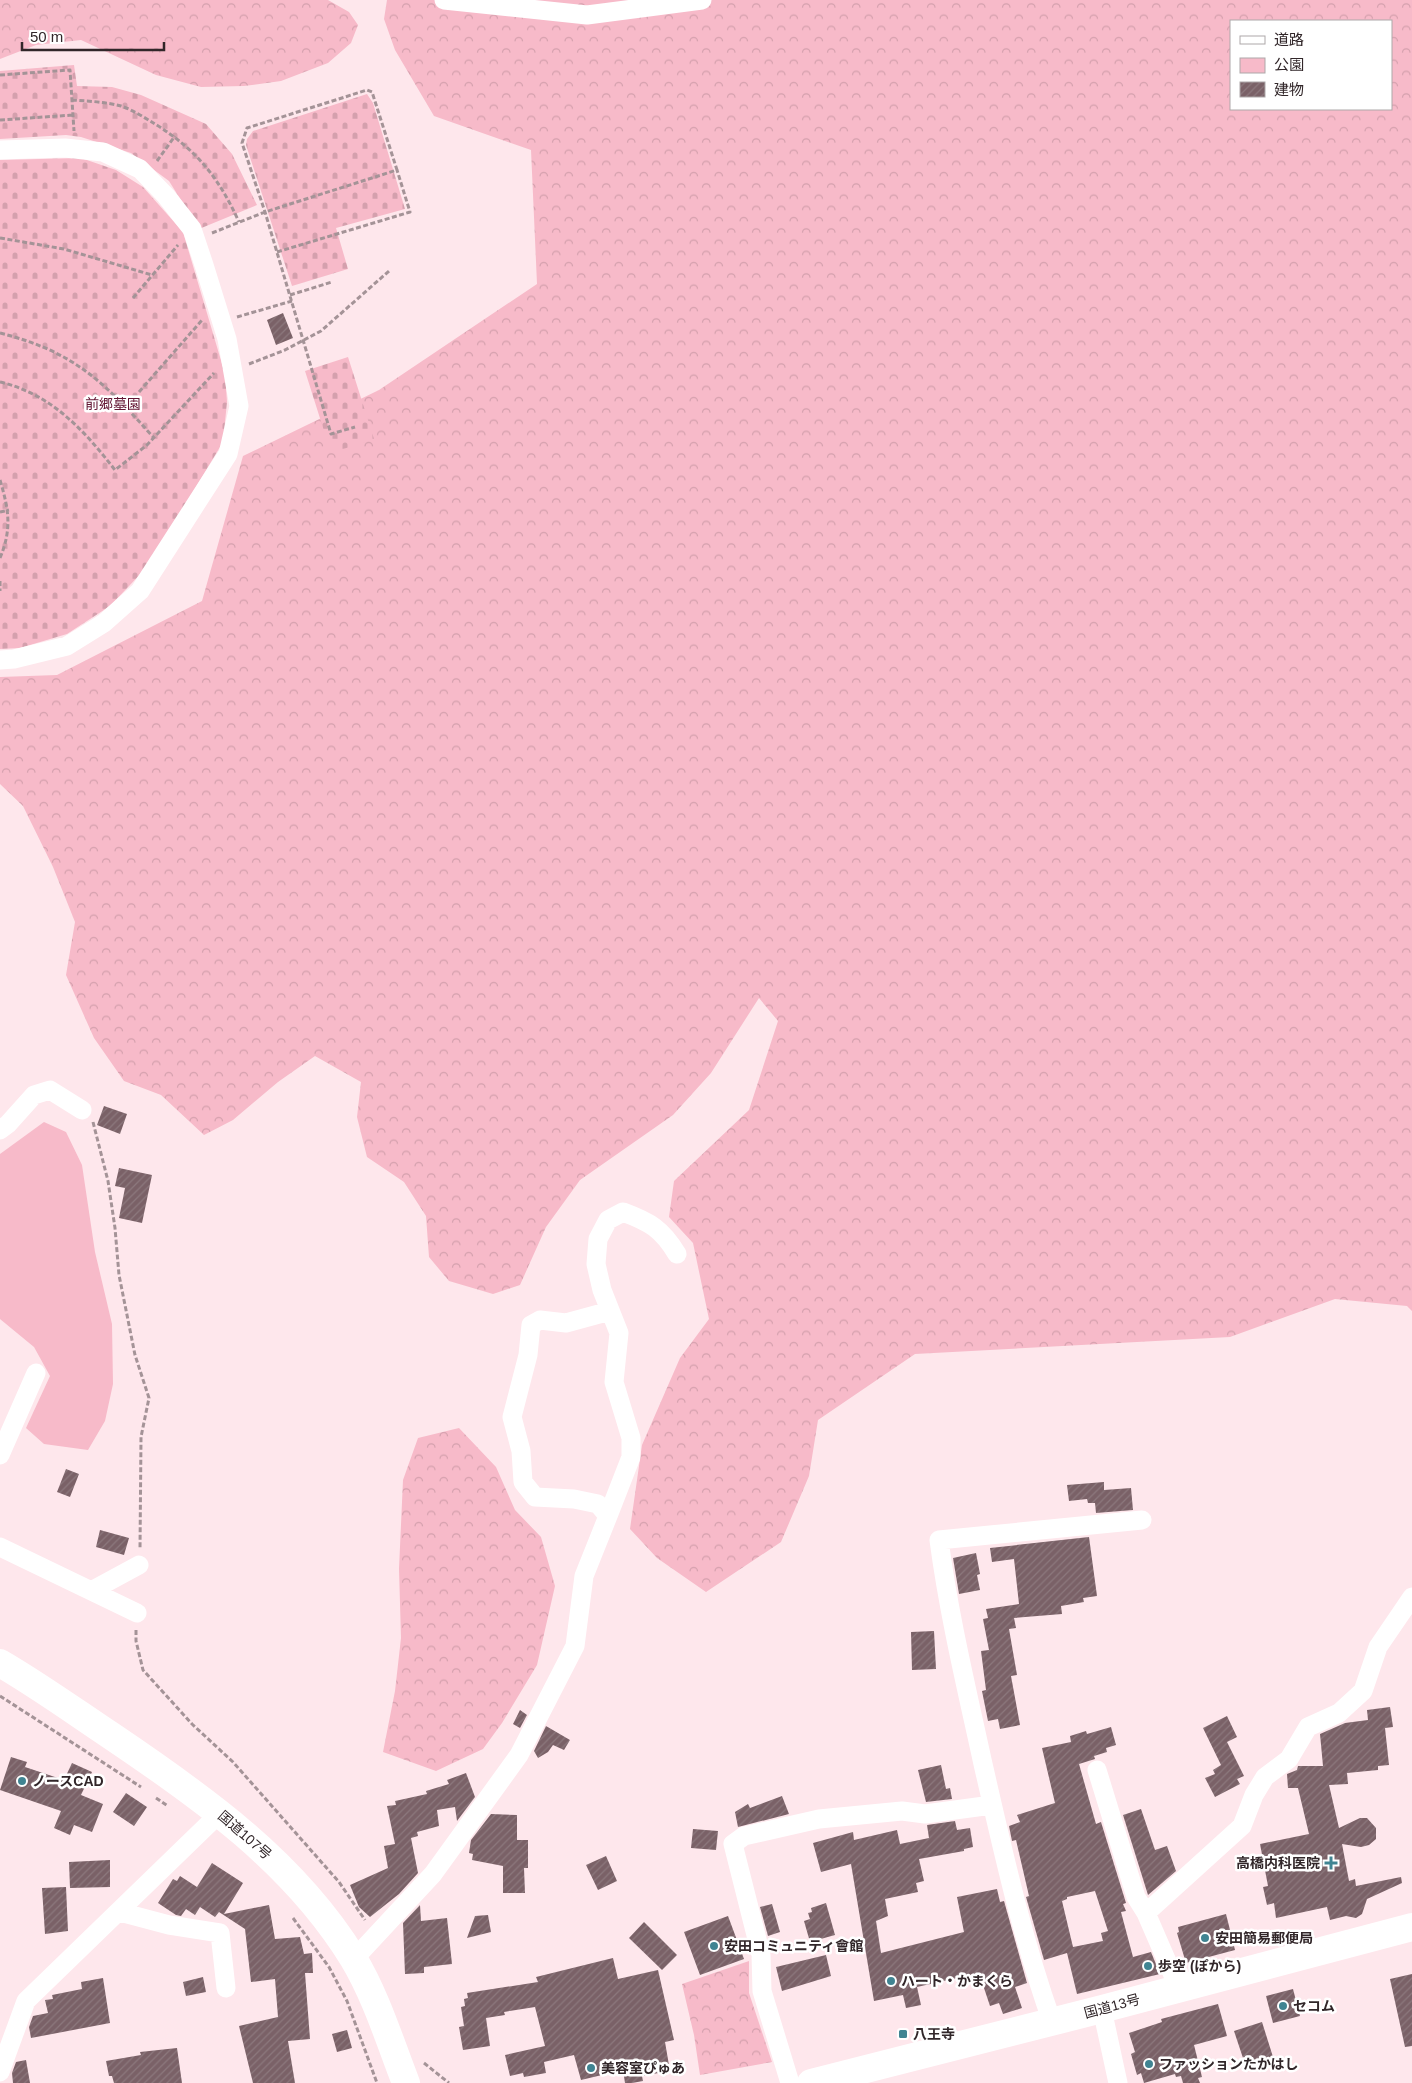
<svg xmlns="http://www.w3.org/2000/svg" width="1412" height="2083" viewBox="0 0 1412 2083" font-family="Helvetica,'Noto Sans JP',sans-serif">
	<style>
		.green { fill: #f7bac9 }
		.forest { fill: url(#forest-crowns); fill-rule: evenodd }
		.cemetery { fill: url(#cemetery-stones) }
		.building { fill: url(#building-hatch); fill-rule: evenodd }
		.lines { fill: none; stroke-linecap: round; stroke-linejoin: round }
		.path { stroke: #a49397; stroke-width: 3; stroke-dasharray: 5 2.5; stroke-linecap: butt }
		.minor { stroke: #fff; stroke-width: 19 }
		.highway { stroke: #fff; stroke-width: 28 }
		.poi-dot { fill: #408492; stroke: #fff; stroke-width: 2 }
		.labels { text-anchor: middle; stroke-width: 5; stroke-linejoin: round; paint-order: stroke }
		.park-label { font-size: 14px; fill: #621432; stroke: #fff }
		.poi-label { font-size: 14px; font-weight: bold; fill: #312629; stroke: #fff; text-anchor: start }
		.street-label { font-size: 14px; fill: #312629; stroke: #fff }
	</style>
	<defs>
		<pattern id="forest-crowns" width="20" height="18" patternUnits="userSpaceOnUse" patternTransform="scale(1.25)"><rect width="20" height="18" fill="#f7bac9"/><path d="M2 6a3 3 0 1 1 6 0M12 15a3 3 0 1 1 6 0" fill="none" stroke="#d4a0ad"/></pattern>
		<pattern id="cemetery-stones" width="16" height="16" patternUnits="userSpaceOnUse" patternTransform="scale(1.25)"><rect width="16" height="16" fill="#f7bac9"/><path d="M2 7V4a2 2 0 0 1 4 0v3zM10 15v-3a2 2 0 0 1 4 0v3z" fill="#d4a0ad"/></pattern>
		<pattern id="building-hatch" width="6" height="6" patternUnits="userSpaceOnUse" patternTransform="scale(1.25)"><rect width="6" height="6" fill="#7a6167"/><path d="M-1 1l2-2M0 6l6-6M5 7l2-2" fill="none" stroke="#8c787d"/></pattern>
	</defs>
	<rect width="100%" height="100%" fill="#fee7ec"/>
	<path class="green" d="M 44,1122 L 66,1132 L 82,1165 L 95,1252 L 112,1324 L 113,1384 L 105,1421 L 88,1450 L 44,1444 L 26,1428 L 50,1376 L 34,1347 L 0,1319 L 0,1154 Z"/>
	<path class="forest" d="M 0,0 L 328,0 L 349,12 L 358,25 L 351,43 L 328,63 L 281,81 L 244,86 L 201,87 L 156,75 L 81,40 L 36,45 L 0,59 Z
		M 387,0 L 1412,0 L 1412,1311 L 1407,1306 L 1335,1299 L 1230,1337 L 915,1354 L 818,1420 L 809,1476 L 781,1542 L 706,1592 L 657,1558 L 630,1529 L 642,1445 L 680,1358 L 709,1319 L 693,1243 L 669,1217 L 674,1181 L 749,1110 L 778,1021 L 759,998 L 711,1073 L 673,1115 L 580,1180 L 546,1227 L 520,1285 L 493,1294 L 449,1281 L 429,1257 L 426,1216 L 404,1182 L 367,1157 L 357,1117 L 361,1082 L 315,1056 L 278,1082 L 233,1120 L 204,1135 L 161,1095 L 124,1081 L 94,1038 L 66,975 L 75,922 L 53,867 L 23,806 L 0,784 L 0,677 L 57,675 L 202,601 L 243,456 L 379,390 L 537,284 L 531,150 L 434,116 L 395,50 L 384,19 ZM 1231,21 L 1391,21 L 1391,109 L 1231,109 Z
		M 459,1428 L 496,1467 L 515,1510 L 541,1537 L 555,1586 L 537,1665 L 502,1723 L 483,1749 L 436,1771 L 383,1752 L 395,1691 L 401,1638 L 399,1569 L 403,1480 L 418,1438 Z
		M 749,1961 L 749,1993 L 772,2062 L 700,2075 L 694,2035 L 682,1984 Z"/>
	<path class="cemetery" d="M 74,65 L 77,86 L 112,87 L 141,95 L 206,124 L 232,154 L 257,205 L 199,229 L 169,181 L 131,153 L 81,137 L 66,135 L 0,139 L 0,71 Z
		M 367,94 L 373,103 L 405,209 L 336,228 L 348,269 L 292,286 L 246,145 L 247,139 L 253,131 Z
		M 81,158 L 116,170 L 143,187 L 183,232 L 225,374 L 227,402 L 223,442 L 149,565 L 110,606 L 67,634 L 20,648 L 0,649 L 0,160 Z
		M 348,357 L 374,439 L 331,453 L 305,371 Z"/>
	<path class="building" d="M 283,313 L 293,338 L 276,345 L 267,320 Z
		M 104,1106 L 127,1114 L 120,1134 L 97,1125 Z
		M 119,1168 L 152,1175 L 142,1223 L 119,1218 L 125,1188 L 115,1186 Z
		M 66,1469 L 79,1474 L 70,1497 L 57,1492 Z
		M 1104,1482 L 1104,1490 L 1131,1488 L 1133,1510 L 1096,1513 L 1095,1503 L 1088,1503 L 1087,1499 L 1069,1501 L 1067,1485 Z
		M 100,1530 L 129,1538 L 124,1555 L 96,1547 Z
		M 1089,1537 L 1097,1596 L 1083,1598 L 1084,1602 L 1061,1606 L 1062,1614 L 1014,1618 L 1016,1628 L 1009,1629 L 1017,1675 L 1011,1676 L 1020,1725 L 1000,1729 L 998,1719 L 988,1721 L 982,1691 L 986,1690 L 981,1651 L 989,1650 L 983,1619 L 988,1618 L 986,1609 L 1019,1604 L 1014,1559 L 992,1562 L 990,1548 Z
		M 976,1553 L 980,1574 L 977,1575 L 980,1590 L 959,1594 L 953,1558 Z
		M 934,1631 L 936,1669 L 912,1670 L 911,1632 Z
		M 1390,1707 L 1393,1727 L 1385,1728 L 1389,1765 L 1378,1766 L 1378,1770 L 1347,1773 L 1348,1784 L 1329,1785 L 1339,1828 L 1360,1818 L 1367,1818 L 1376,1828 L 1376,1839 L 1369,1845 L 1361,1847 L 1342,1844 L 1349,1881 L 1355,1879 L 1356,1886 L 1401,1877 L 1402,1883 L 1367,1899 L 1362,1914 L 1356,1918 L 1346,1916 L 1330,1920 L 1327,1907 L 1276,1918 L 1274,1903 L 1267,1905 L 1263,1887 L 1268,1886 L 1260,1844 L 1309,1834 L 1298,1788 L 1288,1788 L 1287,1774 L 1297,1770 L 1298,1766 L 1323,1766 L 1320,1734 L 1345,1723 L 1368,1720 L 1367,1710 Z
		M 520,1710 L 527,1715 L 520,1728 L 513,1724 Z
		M 1227,1716 L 1237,1737 L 1227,1742 L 1244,1776 L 1237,1779 L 1240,1784 L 1215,1797 L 1205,1778 L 1215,1774 L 1213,1770 L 1221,1765 L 1203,1728 Z
		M 546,1726 L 570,1740 L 564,1750 L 553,1745 L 548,1752 L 538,1758 L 534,1751 Z
		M 1111,1727 L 1116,1745 L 1106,1748 L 1107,1752 L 1094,1756 L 1095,1759 L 1079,1764 L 1096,1824 L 1101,1822 L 1126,1903 L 1123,1904 L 1126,1911 L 1121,1912 L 1133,1957 L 1151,1952 L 1160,1974 L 1077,1994 L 1067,1953 L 1044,1960 L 1026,1897 L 1029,1896 L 1016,1840 L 1012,1841 L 1009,1826 L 1020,1822 L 1017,1815 L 1055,1803 L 1042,1748 L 1071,1742 L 1070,1736 L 1086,1731 L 1087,1734 ZM 1095,1891 L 1108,1931 L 1101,1933 L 1103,1941 L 1073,1947 L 1062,1901 L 1067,1899 L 1067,1897 Z
		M 11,1757 L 27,1762 L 25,1767 L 64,1780 L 72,1763 L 92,1772 L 81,1795 L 103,1804 L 92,1832 L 74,1825 L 70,1835 L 54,1828 L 61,1811 L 0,1790 Z
		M 941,1765 L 946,1789 L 950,1788 L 952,1799 L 926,1802 L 918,1770 Z
		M 466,1773 L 475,1797 L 457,1821 L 455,1807 L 437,1810 L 439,1826 L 417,1832 L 418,1836 L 411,1838 L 418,1873 L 399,1894 L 370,1917 L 359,1907 L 350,1885 L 388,1868 L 384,1846 L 395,1844 L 387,1806 L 396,1805 L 395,1801 L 427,1794 L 426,1791 L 449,1784 L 447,1780 Z
		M 126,1793 L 147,1807 L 134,1826 L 113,1812 Z
		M 782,1796 L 789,1814 L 738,1827 L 735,1812 L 748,1804 L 750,1808 Z
		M 1141,1809 L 1155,1850 L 1167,1846 L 1176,1871 L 1148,1895 L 1123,1815 Z
		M 491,1814 L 517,1815 L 517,1840 L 528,1840 L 528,1868 L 524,1868 L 525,1893 L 503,1893 L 503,1866 L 472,1860 L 473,1854 L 469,1853 L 471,1840 Z
		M 955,1821 L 957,1830 L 970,1828 L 973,1847 L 964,1849 L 964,1851 L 919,1859 L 924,1881 L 916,1883 L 918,1892 L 885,1899 L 888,1916 L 876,1921 L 881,1953 L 964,1932 L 957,1897 L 997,1889 L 1000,1902 L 1004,1901 L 1027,1983 L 1015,1987 L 1022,2008 L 1003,2014 L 999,2003 L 990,2006 L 979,1973 L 917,1987 L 921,2005 L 906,2008 L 903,1995 L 874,2001 L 851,1864 L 821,1872 L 813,1843 L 853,1832 L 854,1840 L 897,1830 L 900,1844 L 929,1838 L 927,1825 Z
		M 693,1829 L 718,1831 L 716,1850 L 691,1848 Z
		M 606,1856 L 617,1881 L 598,1890 L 586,1865 Z
		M 110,1860 L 110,1887 L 70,1888 L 69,1862 Z
		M 212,1863 L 243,1883 L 224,1914 L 269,1905 L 275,1939 L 300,1937 L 304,1954 L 312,1953 L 313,1973 L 305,1973 L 310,2039 L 288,2041 L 295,2083 L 253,2083 L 239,2026 L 278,2017 L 275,1979 L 251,1982 L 245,1929 L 219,1912 L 215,1917 L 200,1907 L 195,1915 L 186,1909 L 181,1916 L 176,1915 L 158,1903 L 173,1879 L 177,1881 L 180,1876 L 197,1887 Z
		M 66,1887 L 68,1931 L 45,1934 L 42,1888 Z
		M 826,1903 L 835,1935 L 810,1942 L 804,1921 L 810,1919 L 808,1913 L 812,1912 L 811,1908 Z
		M 772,1904 L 780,1932 L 768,1936 L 760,1907 Z
		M 420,1905 L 421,1921 L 447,1918 L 452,1964 L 424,1967 L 424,1973 L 405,1974 L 403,1923 Z
		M 1226,1914 L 1235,1950 L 1186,1963 L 1177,1933 L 1179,1932 L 1178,1927 Z
		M 488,1915 L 491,1932 L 467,1938 L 475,1916 Z
		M 728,1916 L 744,1959 L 700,1975 L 684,1932 Z
		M 644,1922 L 677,1955 L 662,1970 L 629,1938 Z
		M 826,1955 L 831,1976 L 782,1991 L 776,1967 Z
		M 613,1958 L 618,1979 L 658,1970 L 674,2040 L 665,2042 L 670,2071 L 642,2076 L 643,2081 L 632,2083 L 625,2083 L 623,2070 L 581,2080 L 574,2055 L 544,2062 L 546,2073 L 524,2077 L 523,2073 L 510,2076 L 505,2055 L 545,2046 L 535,2007 L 504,2012 L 505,2015 L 486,2018 L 490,2046 L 463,2050 L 459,2027 L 464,2026 L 461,2007 L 465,2006 L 464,1999 L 468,1998 L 467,1993 L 538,1982 L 536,1977 Z
		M 1412,1974 L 1412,2046 L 1405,2047 L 1390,1979 Z
		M 203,1977 L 206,1992 L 186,1996 L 183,1982 Z
		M 103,1978 L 110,2023 L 31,2038 L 29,2027 L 33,2016 L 48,2013 L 45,2000 L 53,1999 L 52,1995 L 82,1989 L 81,1982 Z
		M 1293,1989 L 1300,2016 L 1273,2023 L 1266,1996 Z
		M 1218,2004 L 1227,2036 L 1194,2045 L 1202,2077 L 1198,2078 L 1200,2083 L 1183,2083 L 1181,2076 L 1176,2077 L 1175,2074 L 1144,2083 L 1141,2073 L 1137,2075 L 1131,2054 L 1135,2052 L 1129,2033 L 1162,2022 L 1161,2019 Z
		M 1262,2022 L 1273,2057 L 1251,2064 L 1248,2056 L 1243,2058 L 1234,2031 Z
		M 347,2030 L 352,2048 L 337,2052 L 332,2034 Z
		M 177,2048 L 182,2083 L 114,2083 L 112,2076 L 109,2076 L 106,2061 L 141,2055 L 140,2052 Z
		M 26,2060 L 30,2083 L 13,2083 L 12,2073 L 16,2062 Z"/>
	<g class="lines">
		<path class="path" d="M 0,75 L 70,70 L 74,131
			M 72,100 C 88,101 106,102 121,106 C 133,110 145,118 155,124 C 197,150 219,178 239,222
			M 0,120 L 73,115
			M 157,161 L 175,136
			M 212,233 L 265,212 L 397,170 L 372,92 L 367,90 L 247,128 L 242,143 L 265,212 L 331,434 L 355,427
			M 0,238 L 64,249 L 152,275
			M 277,252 L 410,212 L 397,170
			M 290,295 L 332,282
			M 133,298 L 178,245
			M 237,317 L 292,301
			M 0,333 C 75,352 104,382 154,438
			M 249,364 L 285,350 L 321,331 L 389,271
			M 0,382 C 51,394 84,430 115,470 L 147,445 L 214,373
			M 139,392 L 203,319
			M 0,480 C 9,510 12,529 0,558
			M 0,512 L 9,510
			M 0,581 L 0,591
			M 93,1122 L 108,1181 L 115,1228 L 119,1275 L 135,1355 L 149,1398 L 141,1437 L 140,1549
			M 136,1630 L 136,1641 L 143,1670 L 192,1724 L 233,1762 L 339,1882 L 365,1920
			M 0,1696 L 141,1787
			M 156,1798 L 168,1806
			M 293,1918 L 329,1967 L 347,2001 L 377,2083
			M 424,2063 L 449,2083"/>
		<path class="minor" d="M 444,0 L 587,15 L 702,0
			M 0,150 L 65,148 L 103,152 L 140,169 L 166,196 L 192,229 L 204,265 L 227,339 L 239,406 L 228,454 L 140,591 L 104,623 L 67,646 L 14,659 L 0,660
			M 0,1130 L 8,1124 L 34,1095 L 50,1090 L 82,1110
			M 0,1455 L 36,1373
			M 608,1516 L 631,1457 L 631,1438 L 614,1382 L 619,1333 L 602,1290 L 596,1264 L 598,1239 L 608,1220 L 623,1212 C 650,1222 662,1229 677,1254
			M 0,1547 L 137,1613
			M 91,1591 L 139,1565
			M 1097,1770 L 1136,1897 L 1146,1913 L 1179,1989
			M 120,1912 L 169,1925 L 220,1933 L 226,1988
			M 1146,1913 L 1242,1826 L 1254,1795 L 1265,1777 L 1289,1759 L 1308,1727 L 1339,1713 L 1363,1691 L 1378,1647 L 1412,1597
			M 354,1959 L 433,1874 L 519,1755 L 575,1646 L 584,1576 L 608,1516 L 598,1504 L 574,1499 L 535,1497 L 523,1482 L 521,1451 L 512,1417 L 528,1355 L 531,1325 L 540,1320 L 566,1323 L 610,1311
			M 1102,2009 L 1118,2083
			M 1052,2022 C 1022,1938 1003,1851 983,1764 C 967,1690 949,1616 939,1540 L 1142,1520
			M 0,2072 L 26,2001 L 220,1813
			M 790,2083 L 762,1991 L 761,1955 L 733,1844 L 744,1836 L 819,1819 L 902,1811 L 925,1814 L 992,1805"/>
		<path class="highway" d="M 0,1663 C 38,1685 74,1711 110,1735 C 202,1797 294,1862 353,1958 C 376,1996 390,2042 406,2083
			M 811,2083 L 1102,2009 L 1412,1927"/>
	</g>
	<g class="poi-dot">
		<circle cx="22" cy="1781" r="5"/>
		<path d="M1328.5 1855.5h5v5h5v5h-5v5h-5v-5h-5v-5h5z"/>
		<circle cx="1205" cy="1938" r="5"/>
		<circle cx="714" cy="1946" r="5"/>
		<circle cx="1148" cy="1966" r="5"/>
		<circle cx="891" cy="1981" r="5"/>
		<circle cx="1283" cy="2006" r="5"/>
		<rect x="898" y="2029" width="10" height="10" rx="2.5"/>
		<circle cx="1149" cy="2064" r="5"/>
		<circle cx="591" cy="2068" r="5"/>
	</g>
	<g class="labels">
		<g class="park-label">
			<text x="113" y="409">前郷墓園</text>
		</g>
		<g class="poi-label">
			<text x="32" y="1786">ノースCAD</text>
			<text x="1320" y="1868" text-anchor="end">高橋内科医院</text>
			<text x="1215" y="1943">安田簡易郵便局</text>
			<text x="724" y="1951">安田コミュニティ會館</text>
			<text x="1158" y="1971">歩空 (ぽから)</text>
			<text x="901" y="1986">ハート・かまくら</text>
			<text x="1293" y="2011">セコム</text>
			<text x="913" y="2039">八王寺</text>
			<text x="1159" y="2069">ファッションたかはし</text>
			<text x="601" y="2073">美容室ぴゅあ</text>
		</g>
		<g class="street-label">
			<text transform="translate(245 1835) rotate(41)" y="5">国道107号</text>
			<text transform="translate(1112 2006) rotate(-15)" y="5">国道13号</text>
		</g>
	</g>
	<rect x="1230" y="20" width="162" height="90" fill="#ffffff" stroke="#ada8a9"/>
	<rect x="1240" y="36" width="25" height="8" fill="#ffffff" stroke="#ada8a9"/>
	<text x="1274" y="45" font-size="15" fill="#312629">道路</text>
	<rect x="1240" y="58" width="25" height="15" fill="#f7bac9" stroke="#ada8a9"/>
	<text x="1274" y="70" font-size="15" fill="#312629">公園</text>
	<rect x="1240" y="82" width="25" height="15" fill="url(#building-hatch)" stroke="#ada8a9"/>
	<text x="1274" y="95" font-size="15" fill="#312629">建物</text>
	<path d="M22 42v8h142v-8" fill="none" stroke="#312629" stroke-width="2.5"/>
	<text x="30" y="42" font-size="15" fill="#312629" stroke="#ffffff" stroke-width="4" paint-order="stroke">50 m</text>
</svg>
